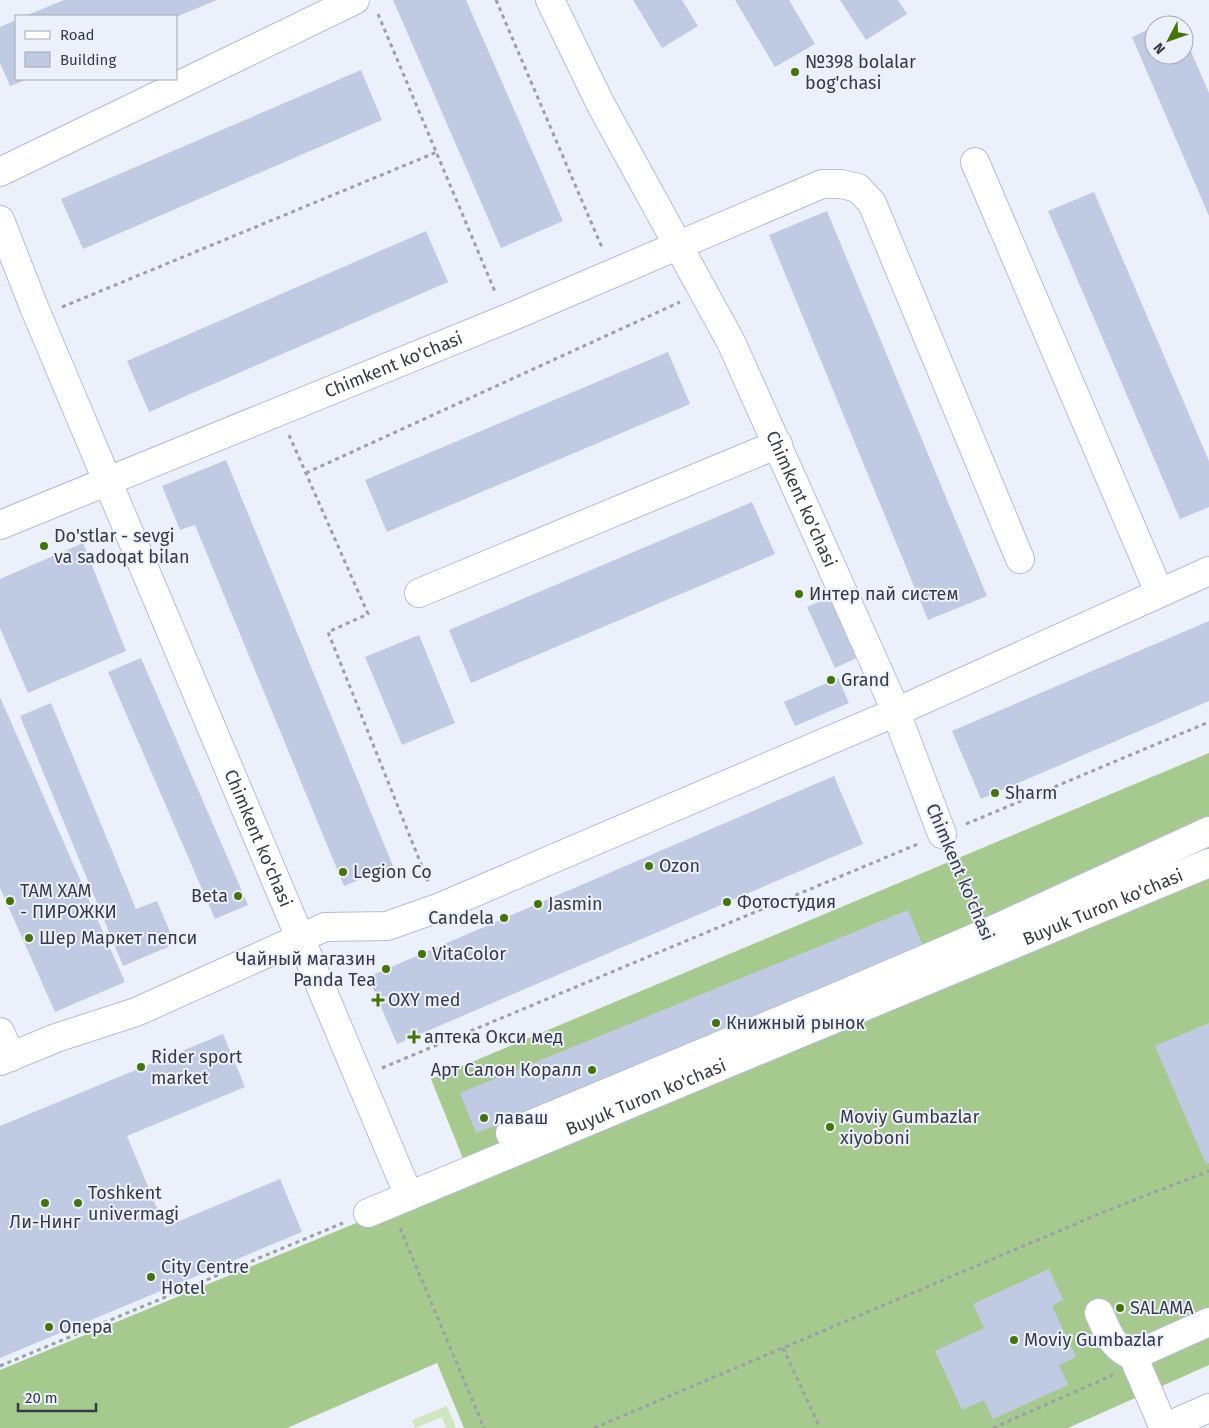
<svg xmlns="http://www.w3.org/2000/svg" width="1209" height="1428" viewBox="0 0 1209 1428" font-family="'Fira Sans',sans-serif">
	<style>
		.green { fill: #cfe6bf }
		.forest { fill: #a6ca8d }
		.building { fill: #c1cae3 }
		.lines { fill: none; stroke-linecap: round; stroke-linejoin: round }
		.minor-casing { stroke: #b5bdd7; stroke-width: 30 }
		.major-casing { stroke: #b5bdd7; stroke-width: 30 }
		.path { stroke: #9c9faa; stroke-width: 3; stroke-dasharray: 4 4; stroke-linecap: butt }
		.minor { stroke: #fff; stroke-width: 28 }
		.major { stroke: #fff; stroke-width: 28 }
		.poi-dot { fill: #437600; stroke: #ecf0fa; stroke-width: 2 }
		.labels { text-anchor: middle; stroke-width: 4; stroke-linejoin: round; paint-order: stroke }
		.poi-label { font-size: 18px; fill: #373a45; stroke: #ecf0fa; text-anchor: start }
		.street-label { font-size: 18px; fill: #373a45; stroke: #ecf0fa }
	</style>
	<rect width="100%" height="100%" fill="#ecf0fa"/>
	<path class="green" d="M 447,1406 L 456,1428 L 446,1428 L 442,1417 L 415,1428 L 412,1420 Z"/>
	<path class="forest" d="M 1209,753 L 1209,1365 L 1068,1428 L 464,1428 L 437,1363 L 287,1428 L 0,1428 L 0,1370 L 470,1176 L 431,1079 Z"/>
	<path class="building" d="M 64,0 L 217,0 L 176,17 L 25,16 Z
		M 393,0 L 466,0 L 563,221 L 501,248 Z
		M 633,0 L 682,0 L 698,26 L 662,48 Z
		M 735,0 L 789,0 L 815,44 L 775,67 Z
		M 840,0 L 898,0 L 907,14 L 866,40 Z
		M 1176,18 L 1180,25 L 1159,25 Z
		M 16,20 L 16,79 L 28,79 L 10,86 L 0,63 L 0,27 Z
		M 1154,27 L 1154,55 L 1184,55 L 1184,35 L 1209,93 L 1209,216 L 1132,37 Z
		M 361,70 L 382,120 L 83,249 L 61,199 Z
		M 1094,192 L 1209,461 L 1209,507 L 1180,519 L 1048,211 Z
		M 827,211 L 987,596 L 928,620 L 769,235 Z
		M 426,231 L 448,282 L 149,412 L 127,361 Z
		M 668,352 L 690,404 L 387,532 L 365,480 Z
		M 226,460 L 393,866 L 344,886 L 195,525 L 180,530 L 162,486 Z
		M 752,502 L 775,554 L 471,683 L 449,630 Z
		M 83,543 L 126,651 L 28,693 L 0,628 L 0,579 Z
		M 832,596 L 861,656 L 835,668 L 807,607 Z
		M 1209,621 L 1209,701 L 981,799 L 952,731 Z
		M 419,635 L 455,723 L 402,745 L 365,657 Z
		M 141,658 L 248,905 L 215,919 L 108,672 Z
		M 838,678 L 849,703 L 795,726 L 784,702 Z
		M 0,697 L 125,982 L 55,1012 L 0,888 Z
		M 51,703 L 136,909 L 157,901 L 175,944 L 123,966 L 20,716 Z
		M 834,776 L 863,844 L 397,1044 L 368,977 Z
		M 908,910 L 925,951 L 476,1133 L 460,1093 Z
		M 1209,1023 L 1209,1163 L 1206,1164 L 1155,1046 Z
		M 223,1034 L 245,1087 L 127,1136 L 165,1227 L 280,1179 L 302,1232 L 0,1358 L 0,1126 Z
		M 1049,1269 L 1063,1300 L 1052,1306 L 1076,1357 L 1059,1365 L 1068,1385 L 993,1419 L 984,1400 L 962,1410 L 935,1351 L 984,1328 L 973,1304 Z"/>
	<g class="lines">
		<defs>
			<g id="minor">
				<path id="s1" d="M 550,0 L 600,103 L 731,342 L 892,702 L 942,834"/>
				<path d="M 975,162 L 1159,592"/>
				<path d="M 0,172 L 355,0"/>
				<path id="s2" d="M 0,220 L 34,307 L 409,1196"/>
				<path id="s3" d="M 0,525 L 506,319 L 822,184 L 841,184 L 858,188 L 872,203 L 1020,559"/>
				<path d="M 419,593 L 778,444"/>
				<path d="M 0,1032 L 11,1057"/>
				<path d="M 0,1061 L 56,1038 L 136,1012 L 325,927 L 387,926 L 438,908 L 896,712 L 1209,571"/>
				<path d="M 510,1133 L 822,1003 L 986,933 L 1209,831"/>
				<path id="s4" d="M 368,1213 L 1209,863"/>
				<path d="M 1099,1313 C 1108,1332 1111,1347 1133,1356 L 1164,1428"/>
				<path d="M 1133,1356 L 1209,1322"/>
			</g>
			<path id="major" d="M 1164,1428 L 1209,1408"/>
		</defs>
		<use href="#minor" class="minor-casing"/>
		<use href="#major" class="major-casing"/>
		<path class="path" d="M 496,0 L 603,250
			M 378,14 L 496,294
			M 62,307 L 437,152
			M 289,435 L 368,614 L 328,632 L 429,884
			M 306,473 L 680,302
			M 966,824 L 1209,722
			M 952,857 L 975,909
			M 382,1068 L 918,844
			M 400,1228 L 484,1428
			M 783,1348 L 820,1428
			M 0,1366 L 343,1223
			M 594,1428 L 1106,1211 L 1209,1171
			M 993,1428 L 1113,1375"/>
		<use href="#minor" class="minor"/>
		<use href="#major" class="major"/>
	</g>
	<g class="poi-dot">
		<circle cx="795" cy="72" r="5"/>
		<circle cx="44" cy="546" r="5"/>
		<circle cx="799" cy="594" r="5"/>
		<circle cx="831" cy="680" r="5"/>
		<circle cx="995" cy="793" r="5"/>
		<circle cx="649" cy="866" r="5"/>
		<circle cx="343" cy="872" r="5"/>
		<circle cx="238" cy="896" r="5"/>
		<circle cx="10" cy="901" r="5"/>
		<circle cx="727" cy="902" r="5"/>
		<circle cx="538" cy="904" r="5"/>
		<circle cx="504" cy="918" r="5"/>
		<circle cx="29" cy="938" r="5"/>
		<circle cx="422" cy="954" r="5"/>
		<circle cx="386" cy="969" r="5"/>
		<path d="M375.5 992.5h5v5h5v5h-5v5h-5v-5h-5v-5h5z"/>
		<circle cx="716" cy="1023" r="5"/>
		<path d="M411.5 1029.5h5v5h5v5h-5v5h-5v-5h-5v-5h5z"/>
		<circle cx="141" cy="1067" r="5"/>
		<circle cx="592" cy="1070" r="5"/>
		<circle cx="484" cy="1118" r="5"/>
		<circle cx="830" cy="1127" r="5"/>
		<circle cx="45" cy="1203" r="5"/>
		<circle cx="78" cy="1203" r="5"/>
		<circle cx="151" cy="1277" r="5"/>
		<circle cx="1120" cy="1308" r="5"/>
		<circle cx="49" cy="1327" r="5"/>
		<circle cx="1014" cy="1340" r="5"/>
	</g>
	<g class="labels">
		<g class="poi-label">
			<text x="805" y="68">№398 bolalar<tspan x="805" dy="21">bog'chasi</tspan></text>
			<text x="54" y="542">Do'stlar - sevgi<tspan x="54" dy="21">va sadoqat bilan</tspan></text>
			<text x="809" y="600">Интер пай систем</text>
			<text x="841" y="686">Grand</text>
			<text x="1005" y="799">Sharm</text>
			<text x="659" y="872">Ozon</text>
			<text x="353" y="878">Legion Co</text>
			<text x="20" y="897">ТАМ ХАМ<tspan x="20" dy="21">- ПИРОЖКИ</tspan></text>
			<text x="228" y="902" text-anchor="end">Beta</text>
			<text x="737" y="908">Фотостудия</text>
			<text x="548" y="910">Jasmin</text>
			<text x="494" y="924" text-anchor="end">Candela</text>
			<text x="39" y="944">Шер Маркет пепси</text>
			<text x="432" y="960">VitaColor</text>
			<text x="376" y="965" text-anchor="end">Чайный магазин<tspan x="376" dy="21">Panda Tea</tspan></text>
			<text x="388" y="1006">OXY med</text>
			<text x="726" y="1029">Книжный рынок</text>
			<text x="424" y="1043">аптека Окси мед</text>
			<text x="151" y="1063">Rider sport<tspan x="151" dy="21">market</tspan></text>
			<text x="582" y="1076" text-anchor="end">Арт Салон Коралл</text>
			<text x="840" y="1123">Moviy Gumbazlar<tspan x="840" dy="21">xiyoboni</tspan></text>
			<text x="494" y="1124">лаваш</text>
			<text x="88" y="1199">Toshkent<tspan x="88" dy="21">univermagi</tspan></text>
			<text x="45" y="1228" text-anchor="middle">Ли-Нинг</text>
			<text x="161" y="1273">City Centre<tspan x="161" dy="21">Hotel</tspan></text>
			<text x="1130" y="1314">SALAMA</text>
			<text x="59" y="1333">Опера</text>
			<text x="1024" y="1346">Moviy Gumbazlar</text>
		</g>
		<g class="street-label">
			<text dy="6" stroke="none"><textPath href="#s3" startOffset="425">Chimkent ko'chasi</textPath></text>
			<text dy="6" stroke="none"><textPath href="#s1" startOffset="559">Chimkent ko'chasi</textPath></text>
			<text dy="6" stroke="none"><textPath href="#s2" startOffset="670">Chimkent ko'chasi</textPath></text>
			<text transform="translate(960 872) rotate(67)" y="6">Chimkent ko'chasi</text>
			<text dy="6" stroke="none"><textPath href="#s4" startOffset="796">Buyuk Turon ko'chasi</textPath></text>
			<text dy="6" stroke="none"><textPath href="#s4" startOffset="301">Buyuk Turon ko'chasi</textPath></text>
		</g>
	</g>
	<rect x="15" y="15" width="162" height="65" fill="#ecf0fa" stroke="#a4a7b2"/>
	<rect x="25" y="31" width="25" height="8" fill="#ffffff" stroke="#a4a7b2"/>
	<text x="60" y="40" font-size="15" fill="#373a45">Road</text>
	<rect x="25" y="52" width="25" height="15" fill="#c1cae3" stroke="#a4a7b2"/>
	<text x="60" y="65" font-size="15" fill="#373a45">Building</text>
	<g transform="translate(1169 40) rotate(229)"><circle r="24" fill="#ecf0fa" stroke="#a4a7b2"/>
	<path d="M0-4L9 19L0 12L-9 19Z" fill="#437600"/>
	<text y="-8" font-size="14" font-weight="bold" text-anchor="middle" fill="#373a45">N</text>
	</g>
	<path d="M18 1403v8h78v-8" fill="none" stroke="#373a45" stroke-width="2.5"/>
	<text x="25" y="1403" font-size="15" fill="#373a45" stroke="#ecf0fa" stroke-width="4" paint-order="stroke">20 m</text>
</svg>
